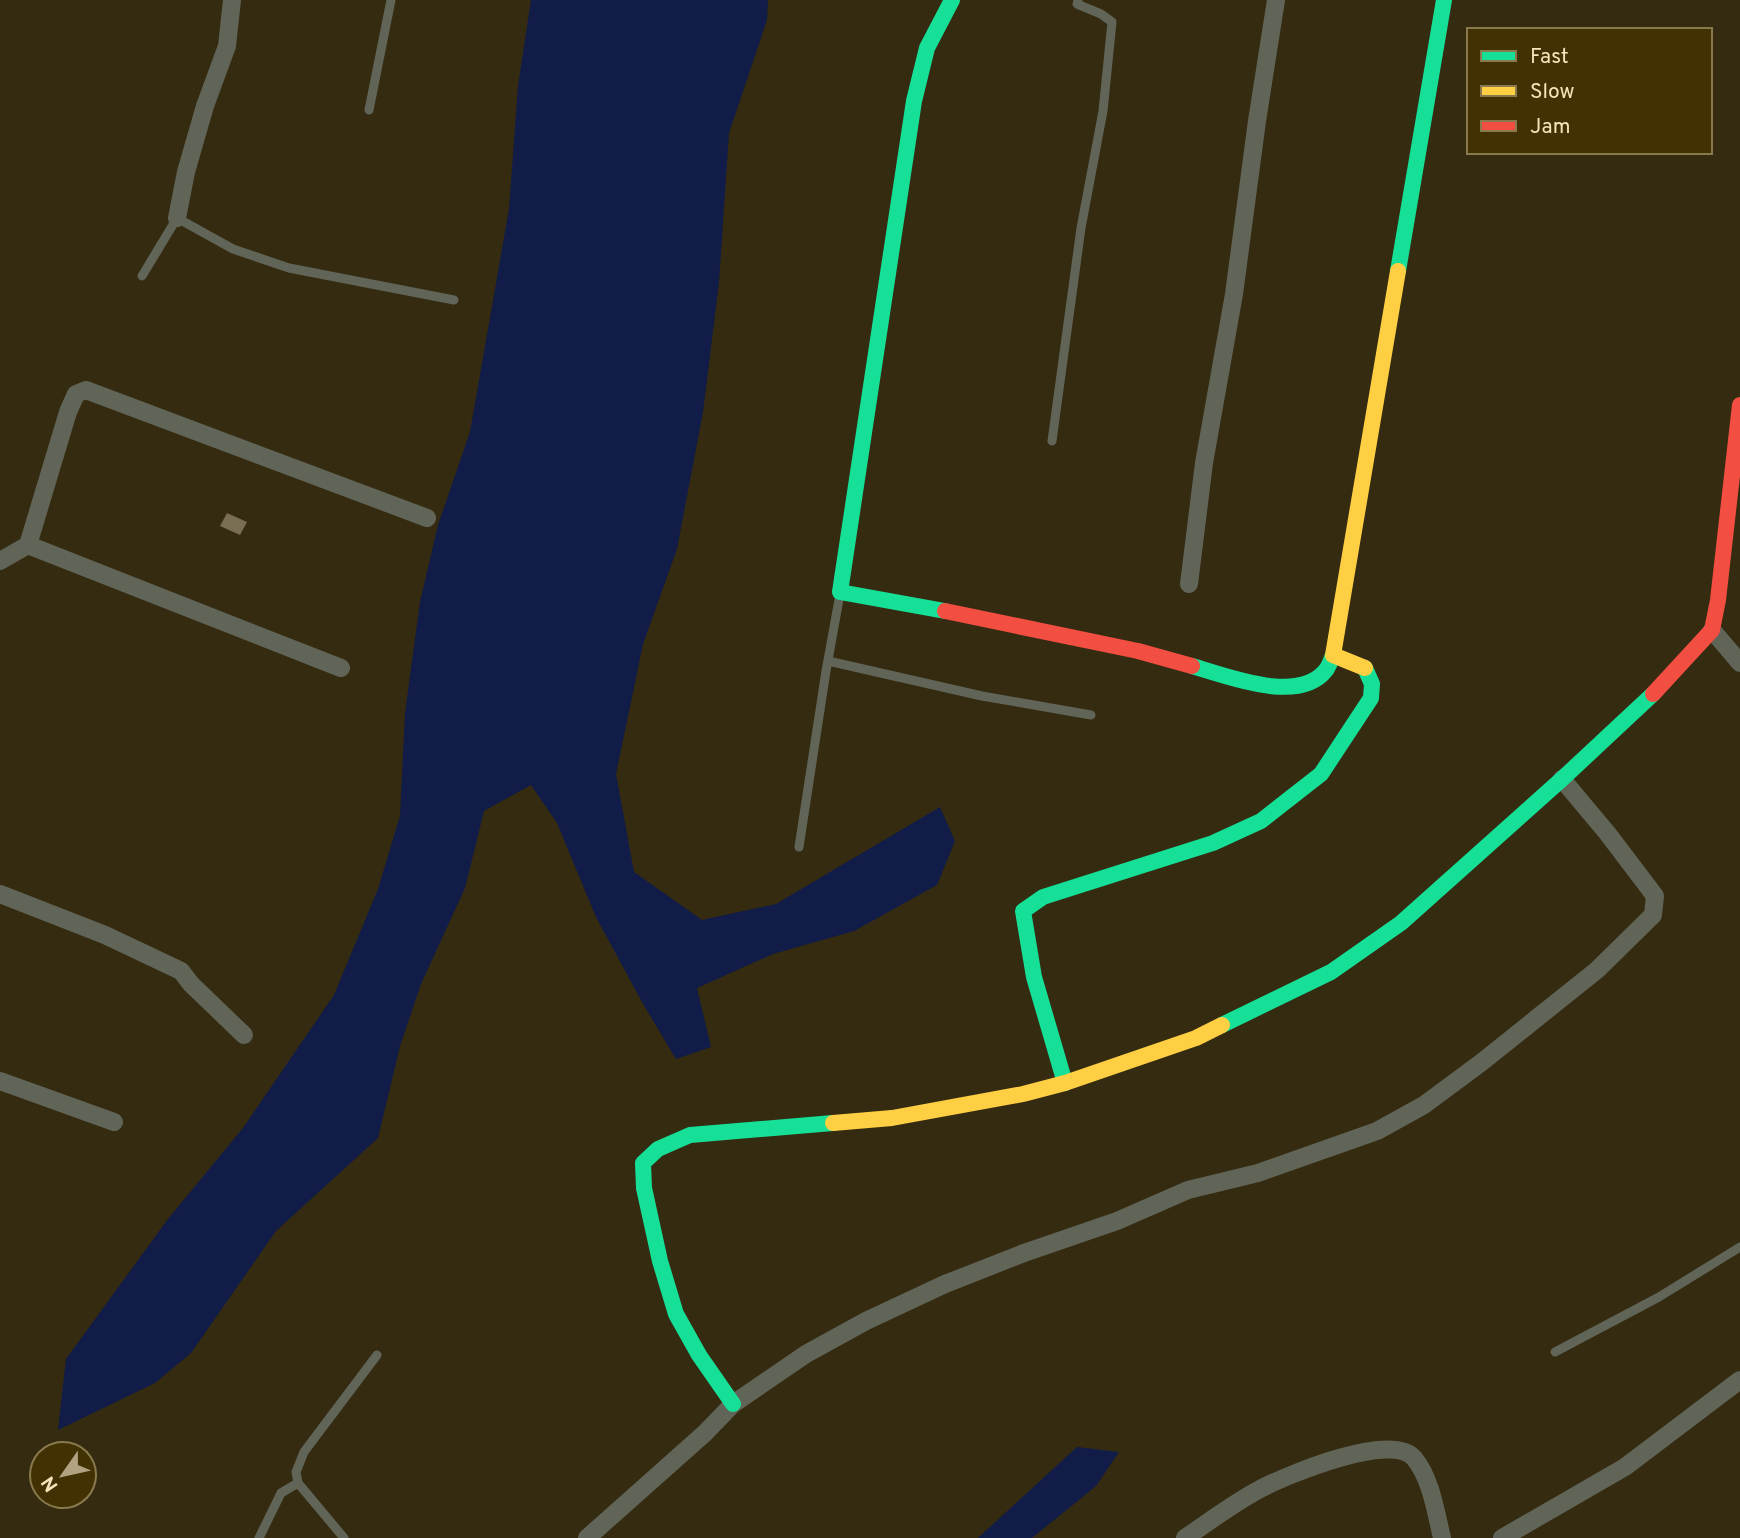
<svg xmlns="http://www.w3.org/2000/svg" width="1740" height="1538" viewBox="0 0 1740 1538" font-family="Overpass,sans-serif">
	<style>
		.water { fill: #111c49 }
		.building { fill: #796e52 }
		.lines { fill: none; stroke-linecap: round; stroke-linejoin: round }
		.lane { stroke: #616558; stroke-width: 9 }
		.street { stroke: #616558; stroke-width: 18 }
		.fast { stroke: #16e098; stroke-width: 16 }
		.slow { stroke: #ffcf43; stroke-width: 16 }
		.jam { stroke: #f24e42; stroke-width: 16 }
	</style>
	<rect width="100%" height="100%" fill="#342b11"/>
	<path class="water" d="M 531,0 L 768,0 L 767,20 L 729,133 L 719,282 L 703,412 L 677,549 L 643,644 L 616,774 L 634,872 L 702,920 L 776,904 L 940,807 L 955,841 L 937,885 L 854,931 L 773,954 L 697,988 L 711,1047 L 676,1059 L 642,1002 L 596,917 L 557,823 L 531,785 L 484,811 L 465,888 L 421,984 L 400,1046 L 378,1138 L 276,1231 L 191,1353 L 155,1383 L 58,1430 L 66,1359 L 168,1219 L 243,1128 L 334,995 L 378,889 L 400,816 L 405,713 L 420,602 L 438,525 L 470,432 L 509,209 L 518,86 Z
		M 1077,1447 L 1119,1452 L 1096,1486 L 1032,1538 L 978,1538 Z"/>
	<path class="building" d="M 227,513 L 247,522 L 240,535 L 220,526 Z"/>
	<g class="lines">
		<path class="lane" d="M 369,110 L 391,0
			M 142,276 L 177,218 L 233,249 L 289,268 L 454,300
			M 1052,441 L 1081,228 L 1103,111 L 1112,22 L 1101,14 L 1077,4 L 1078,0
			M 828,661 L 982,696 L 1091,715
			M 799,847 L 826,671 L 840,594
			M 1555,1352 L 1659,1297 L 1740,1247
			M 259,1538 L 281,1493 L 298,1483
			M 344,1538 L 298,1483 L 296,1472 L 304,1452 L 377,1355"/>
		<path class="street" d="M 177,218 L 186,172 L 205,106 L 227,46 L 232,0
			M 28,545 L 68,412 L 76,394 L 86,390 L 427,518
			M 0,561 L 28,545 L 341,668
			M 1189,584 L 1204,463 L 1234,294 L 1257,121 L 1276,0
			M 1712,630 L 1740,663
			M 0,894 L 105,935 L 181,971 L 191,984 L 244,1035
			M 0,1081 L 114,1122
			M 587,1538 L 705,1433 L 733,1404 L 806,1354 L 866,1321 L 945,1284 L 1024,1253 L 1117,1221 L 1188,1190 L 1258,1173 L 1377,1131 L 1424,1105 L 1482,1062 L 1597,970 L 1653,915 L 1655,896 L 1608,834 L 1562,779
			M 1185,1538 C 1210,1521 1235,1502 1262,1488 C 1288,1475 1391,1431 1414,1458 C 1431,1478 1436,1513 1442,1538
			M 1502,1538 L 1625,1467 L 1740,1380"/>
		<path class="fast" d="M 1398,271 L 1444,0
			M 945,611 L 840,592 L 914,101 L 927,48 L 952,0
			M 1192,666 C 1227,676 1299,705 1326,670 C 1329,666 1331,660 1333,655
			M 1222,1025 L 1331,972 L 1401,923 L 1562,779 L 1653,694
			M 1065,1083 L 1034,977 L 1023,911 L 1043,897 L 1213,843 L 1261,821 L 1321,774 L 1371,698 L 1372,684 L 1365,668
			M 733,1404 L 699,1355 L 676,1314 L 660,1261 L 644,1188 L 643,1163 L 658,1149 L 690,1135 L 833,1123"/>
		<path class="slow" d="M 1365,668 L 1333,655 L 1398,271
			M 833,1123 L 892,1118 L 1023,1094 L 1065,1083 L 1196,1038 L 1222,1025"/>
		<path class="jam" d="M 945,611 L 1138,651 L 1192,666
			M 1653,694 L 1712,630 L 1718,600 L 1740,405"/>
	</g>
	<rect x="1467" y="28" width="245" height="126" fill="#423203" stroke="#8a794d" stroke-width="2"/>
	<rect x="1481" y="51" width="35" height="10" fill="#16e098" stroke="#8a794d" stroke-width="2"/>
	<text x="1530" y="63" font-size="21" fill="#f5e4bd">Fast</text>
	<rect x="1481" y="86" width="35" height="10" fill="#ffcf43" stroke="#8a794d" stroke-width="2"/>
	<text x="1530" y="98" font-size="21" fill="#f5e4bd">Slow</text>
	<rect x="1481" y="121" width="35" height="10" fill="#f24e42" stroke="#8a794d" stroke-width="2"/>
	<text x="1530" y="133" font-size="21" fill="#f5e4bd">Jam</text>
	<g transform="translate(63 1475) rotate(236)"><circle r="33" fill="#423203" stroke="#8a794d" stroke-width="2"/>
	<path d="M0-5L12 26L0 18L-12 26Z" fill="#b1a381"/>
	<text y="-10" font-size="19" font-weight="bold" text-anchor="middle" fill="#f5e4bd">N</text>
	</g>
</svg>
